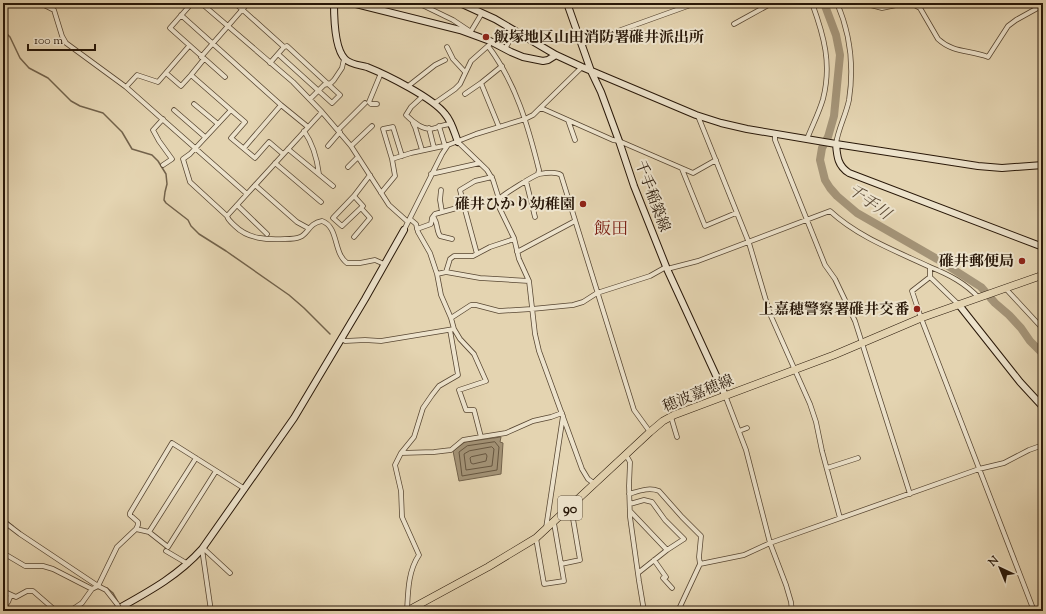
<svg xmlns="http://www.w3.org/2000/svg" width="1046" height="614" viewBox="0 0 1046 614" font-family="'Sorts Mill Goudy','Noto Serif JP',serif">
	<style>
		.water { fill: #a49478; stroke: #72624b }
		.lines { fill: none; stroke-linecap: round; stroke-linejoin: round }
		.shore { stroke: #665640; stroke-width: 1 }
		.stream { stroke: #72624b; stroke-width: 1.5 }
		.river { stroke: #a49478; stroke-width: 8 }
		.street-casing { stroke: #574632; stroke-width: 5.5 }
		.secondary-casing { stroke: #281708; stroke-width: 8 }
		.primary-casing { stroke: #281708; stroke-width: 8 }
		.street { stroke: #ede3cc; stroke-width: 4 }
		.secondary { stroke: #ede3cc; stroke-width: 6 }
		.primary { stroke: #e4d4b1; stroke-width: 7 }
		.street-bridge-casing { stroke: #574632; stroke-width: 5.5; stroke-linecap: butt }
		.street-bridge { stroke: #ede3cc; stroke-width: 4 }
		.poi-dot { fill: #8f2418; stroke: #ede3cc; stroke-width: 1.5 }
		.labels { text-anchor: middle; stroke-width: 4; stroke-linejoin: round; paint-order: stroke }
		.shield { fill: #ede3cc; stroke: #635443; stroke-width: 1 }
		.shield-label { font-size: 14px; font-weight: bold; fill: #281708 }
		.poi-label { font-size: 15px; font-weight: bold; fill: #281708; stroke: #ede3cc; text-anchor: end }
		.street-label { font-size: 15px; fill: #281708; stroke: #ede3cc }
		.water-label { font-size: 16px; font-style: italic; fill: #5a4935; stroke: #ede3cc }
		.quarter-label { font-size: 17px; fill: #7a1f14; stroke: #ede3cc }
	</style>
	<rect width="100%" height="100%" fill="#e4d4b1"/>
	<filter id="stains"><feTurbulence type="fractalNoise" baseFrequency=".005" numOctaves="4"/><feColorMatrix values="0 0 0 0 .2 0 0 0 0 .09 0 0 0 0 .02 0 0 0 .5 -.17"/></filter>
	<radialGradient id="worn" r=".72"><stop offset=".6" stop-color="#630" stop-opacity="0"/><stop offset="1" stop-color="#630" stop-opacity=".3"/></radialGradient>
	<path class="water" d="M 501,437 L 500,442 L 503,443 L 501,474 L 459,481 L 453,451 L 465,442 Z"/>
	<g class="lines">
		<path class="shore" d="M 495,442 L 499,447 L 497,470 L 462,476 L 459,452 L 467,446 Z
			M 492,447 L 494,449 L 492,466 L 466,470 L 464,454 L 469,451 Z
			M 486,454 L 487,456 L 486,461 L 473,464 L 471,463 L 470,458 L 471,457 Z"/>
		<path class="stream" d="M 3,30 L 10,37 L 20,58 L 29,68 L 48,78 L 71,101 L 80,106 L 103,113 L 122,132 L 132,149 L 152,155 L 158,161 L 166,174 L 167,184 L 165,192 L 164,200 L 166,203 L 188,220 L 191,226 L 199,234 L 226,251 L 289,295 L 304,308 L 330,334
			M 3,518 L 13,526
			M 107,588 L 113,593 L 118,602"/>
		<path class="river" d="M 824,3 L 836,35 L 840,55 L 834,116 L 828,137 L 822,148 L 820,160 L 825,180 L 830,188 L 837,196 L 857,213 L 937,259 L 981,287 L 995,303 L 1009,315 L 1021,328 L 1030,341 L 1043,354"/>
		<defs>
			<path id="street" d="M 40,3 L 54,10 L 62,36 L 66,43 L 126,87 L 247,194 L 322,112
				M 192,3 L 170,28 L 225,77
				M 201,3 L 293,82 L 322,112 L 351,146 L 389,205 L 408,222
				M 235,3 L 284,47 L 270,63
				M 418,3 L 453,20 L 471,32
				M 863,3 L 882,8 L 906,3
				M 911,3 L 920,8 L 938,39 C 953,53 970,50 988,57 L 1008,26 L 1016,20 L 1043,5
				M 181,15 L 281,105 L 308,127
				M 734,24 L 772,3
				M 470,33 L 482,13
				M 582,44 L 696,3
				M 488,46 C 516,83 528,126 539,170 L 538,174
				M 447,47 L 453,59 L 465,72
				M 505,49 L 515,31
				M 278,54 L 332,103 L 340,95 L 287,46 L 284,47
				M 201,57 L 248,3
				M 204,59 L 191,75 L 231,110 L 190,154 L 183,159 L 190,182 L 227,216
				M 166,73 L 181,86 L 191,75
				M 481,83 L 499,127
				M 126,87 L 137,75 L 158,82 L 189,46
				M 407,87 L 435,65 L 445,60
				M 465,94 L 481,83 L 502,66
				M 423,96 L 411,107 L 406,115 C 413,122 425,132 435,128 C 441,126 445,124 452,124
				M 310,99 L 324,85 L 331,83 L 334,80 L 342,68 L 344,59
				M 435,103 L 455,89 L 460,84 L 471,61 L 489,45
				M 194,104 L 218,124
				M 377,104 L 371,104 L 369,102 L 381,73
				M 541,108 L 613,140 L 619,141 L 693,173 L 716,160
				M 174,110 L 205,137
				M 231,110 L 245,122 L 231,138 L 255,158 L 269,142 L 283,154
				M 698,116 L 749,243 L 770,314 L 810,404 L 816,422 L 822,451 L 840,518
				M 163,119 L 153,130 L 159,141 L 172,159 L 163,165
				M 568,120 L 575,140
				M 413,123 L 415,127 L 422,150
				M 439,126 L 445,146
				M 429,128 L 434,148
				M 338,130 L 365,103
				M 304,131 C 313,144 317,158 319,174
				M 775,134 L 775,140 L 825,265 L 835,279 L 855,321 L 910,494
				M 807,139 C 812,126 819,113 823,99 C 832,64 824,36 812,3
				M 458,142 L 487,170 L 493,180 L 499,199 L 499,207 L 514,238 L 519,259 L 529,281 L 535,334 L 539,351 L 582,469 L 588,479 L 595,484
				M 836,144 C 838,129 846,115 849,100 C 854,67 850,33 837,3
				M 328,146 L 340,132
				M 351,146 L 372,126
				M 244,148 L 281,105
				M 288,149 L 333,186
				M 392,159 L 411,153 L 448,145 L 476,134 L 525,119 L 533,115 L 582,67
				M 275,163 L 321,202
				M 348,167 L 358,157
				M 682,169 L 705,226 L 736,213
				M 431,174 L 480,163
				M 526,181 L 535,217
				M 255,185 L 297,222 L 308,228
				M 441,190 L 440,200 L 442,212
				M 381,193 L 395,176 L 392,159 L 383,129 L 393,127 L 402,156
				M 247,194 L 227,216 C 228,220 232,223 235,226 C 248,239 267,240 285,239 C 290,239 296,239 300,237 C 308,234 309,223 322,221 C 339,227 333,253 347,263 L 360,263 L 375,260 L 384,264
				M 354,196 L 363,206 L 342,226 L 333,218 L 354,196 L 370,175
				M 499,199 C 504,194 533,176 539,174 C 545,173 556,171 561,175 L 634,410 L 650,432
				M 237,205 L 267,234
				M 464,206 L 477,254
				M 433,217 C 438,222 436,230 440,236 L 452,239
				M 417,229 L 431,224 L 432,218 L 435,214 L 464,206 L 460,190 L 475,181 L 492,177
				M 404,230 L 442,154 L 448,145
				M 354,237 L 370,218 L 361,208
				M 517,252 L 575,221
				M 930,267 C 950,275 965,283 979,298
				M 667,269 L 698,261 L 830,211 C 858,237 896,251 930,267 L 930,277 L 959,305
				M 446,272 L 450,259 L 454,256 L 473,256 L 490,247 L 514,239
				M 437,274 L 446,272 L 480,278 L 529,281
				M 930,277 L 912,291 L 921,318 L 1034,611
				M 1006,289 L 1043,329
				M 451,318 L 471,305 L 476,305 L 499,311 L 532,309 L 573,305 L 583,302 L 597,293 L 650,276 L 666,267
				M 450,330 L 458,375 L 439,386 L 432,395 L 423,408 L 414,437 L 401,453 L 434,452 L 451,450 L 463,440 L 481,437 L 474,410 L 466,410 L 459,390 L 486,381 L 474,354 L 460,339 L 454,329
				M 341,338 L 345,341 L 365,340 L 381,341 L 454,329 L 451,318 L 441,295 L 437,274 L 430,253 L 418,232 L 416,224 L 410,219
				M 725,395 L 746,450 L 770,543 L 786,585 L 791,602 L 792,611
				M 671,417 L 677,437
				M 739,431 L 747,428
				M 481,437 L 506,433 L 533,421 L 551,417 L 562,413
				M 401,453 L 395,465 L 401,491 L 402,517 L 419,555 C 408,571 408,592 407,611
				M 626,455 L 630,462 L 629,486 L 630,517 L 639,581 L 644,611
				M 827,468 L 858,458
				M 629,494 C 639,491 649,487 659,491 L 682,517 L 701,536 L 699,557 L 700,564
				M 630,504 L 644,500 L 652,502 L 665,520 L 684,539 L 667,550
				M 630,511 L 667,550 L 638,573
				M 3,521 L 20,534 L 98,586 L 106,590 L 117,604
				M 546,528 L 563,416
				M 136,529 L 149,532 L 168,547 L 216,471
				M 149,532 L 196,458
				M 536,538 L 544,584 L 564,581 L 554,523
				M 203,548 L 230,573
				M 202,549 L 211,611
				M 166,551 L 188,564
				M 3,553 L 25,566 L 43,566 L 53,569 L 92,589 L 98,586 L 117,547 L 136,529 L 138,525 L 138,522 L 130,515 L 130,513 L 172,443 L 245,489
				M 654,560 L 666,577 L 663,578 L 672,588
				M 561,564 L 580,560 L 571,507
				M 3,591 L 16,597 L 27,591 L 33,591 L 56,611
				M 3,608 L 8,602 L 11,595
				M 70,611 L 82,603 L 92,589
				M 678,611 L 700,564 L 744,555 L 770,543 L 979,469 L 1004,463 L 1029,450 L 1043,445"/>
			<path id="secondary" d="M 334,3 C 334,17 335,49 345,59 C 351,65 360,65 367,67 C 387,75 433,98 445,114 C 452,122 454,132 458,142
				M 352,3 L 460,30 L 490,41 L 511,52 L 523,57 L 543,61 L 548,60 L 556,55
				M 460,3 L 495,19 L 556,55 L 582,67 L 696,115 L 721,123 L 747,129 L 836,144 L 978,166 L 1002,168 L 1043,165
				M 567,3 L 591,71 L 601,92 L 619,141 L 634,186 L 667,269 L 725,395
				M 836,144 C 837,157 838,166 849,173 L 1043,247
				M 959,305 L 1020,382 L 1043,407
				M 114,611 C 146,593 177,577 202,549 L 294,418 L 365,299 L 404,230"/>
			<path id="primary" d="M 407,611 L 488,567 L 536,538 L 650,432 L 663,421 L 674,415 L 834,355 L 921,318 L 1043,275"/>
		</defs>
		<use href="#street" class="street-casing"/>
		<use href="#secondary" class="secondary-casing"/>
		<use href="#primary" class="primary-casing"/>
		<use href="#street" class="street"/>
		<use href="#secondary" class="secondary"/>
		<use href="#primary" class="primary"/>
		<defs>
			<path id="street-bridge" d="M 117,604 L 121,611"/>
		</defs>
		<use href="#street-bridge" class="street-bridge-casing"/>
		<use href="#street-bridge" class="street-bridge"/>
	</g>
	<g class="poi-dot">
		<circle cx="486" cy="37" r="4"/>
		<circle cx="583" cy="204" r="4"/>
		<circle cx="1022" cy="261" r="4"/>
		<circle cx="917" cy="309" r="4"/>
	</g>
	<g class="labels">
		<rect class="shield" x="558" y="496" width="24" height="24" rx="3"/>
		<g class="shield-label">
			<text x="570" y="513">90</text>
		</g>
		<g class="poi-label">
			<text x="494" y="42" text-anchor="start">飯塚地区山田消防署碓井派出所</text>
			<text x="575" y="209">碓井ひかり幼稚園</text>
			<text x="1014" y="266">碓井郵便局</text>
			<text x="909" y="314">上嘉穂警察署碓井交番</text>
		</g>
		<g class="street-label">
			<text transform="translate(653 196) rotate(70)" y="5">千手稲築線</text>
			<text transform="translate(698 393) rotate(-22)" y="5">穂波嘉穂線</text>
		</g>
		<g class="water-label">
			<text transform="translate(870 201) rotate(36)" y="6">千手川</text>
		</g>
		<g class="quarter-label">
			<text x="611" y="234">飯田</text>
		</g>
	</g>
	<rect width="1046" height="614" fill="none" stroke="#e4d4b1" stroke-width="16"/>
	<rect x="4" y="4" width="1038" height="606" fill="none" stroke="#281708" stroke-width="2"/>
	<rect x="8" y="8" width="1030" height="598" fill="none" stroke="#281708"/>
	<g transform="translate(1000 568) rotate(316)" stroke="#ede3cc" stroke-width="3" paint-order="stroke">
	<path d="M0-3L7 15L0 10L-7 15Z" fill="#281708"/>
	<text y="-6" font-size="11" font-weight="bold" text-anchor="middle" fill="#281708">N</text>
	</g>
	<path d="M28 44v6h67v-6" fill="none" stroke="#281708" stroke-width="2"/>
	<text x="34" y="44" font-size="12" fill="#281708" stroke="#ede3cc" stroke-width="3" paint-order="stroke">100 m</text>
	<rect width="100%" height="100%" filter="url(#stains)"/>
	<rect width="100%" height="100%" fill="url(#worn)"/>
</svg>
